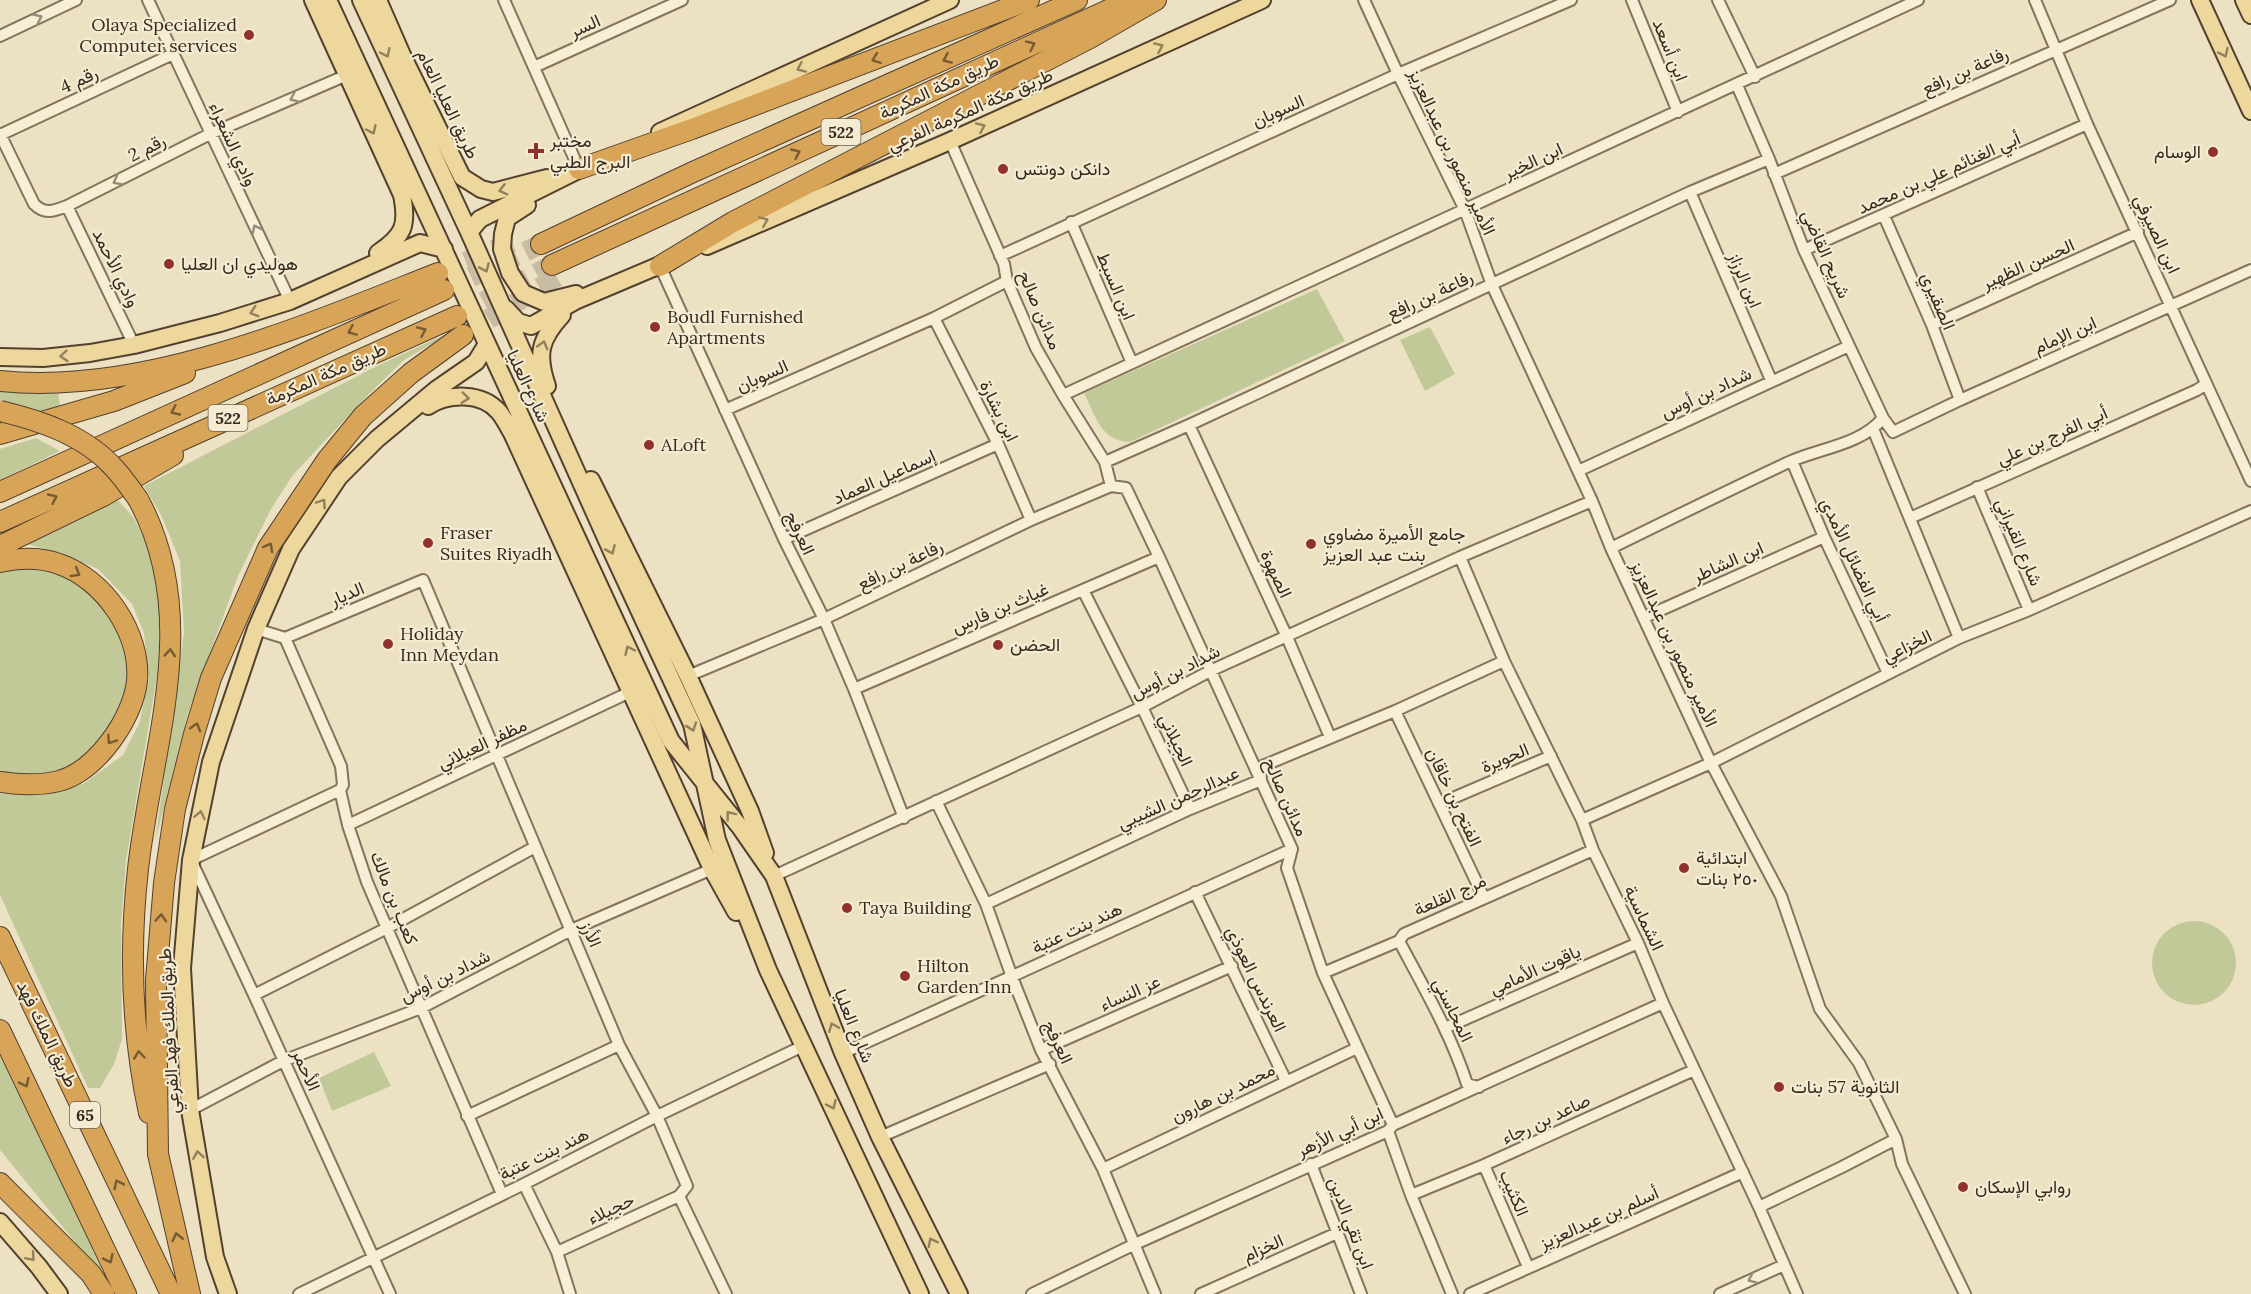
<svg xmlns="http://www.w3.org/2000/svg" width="2251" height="1294" viewBox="0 0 2251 1294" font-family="Lora,Vazirmatn,serif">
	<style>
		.green { fill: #c2c998 }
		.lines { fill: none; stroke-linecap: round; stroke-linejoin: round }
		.highway-tunnel { stroke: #c8bca2; stroke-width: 20; stroke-dasharray: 20 10; stroke-linecap: butt }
		.street-casing { stroke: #85735b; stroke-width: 14 }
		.primary-casing { stroke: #53412f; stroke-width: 20 }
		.highway-casing { stroke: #53412f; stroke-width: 22 }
		.street { stroke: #f7eed6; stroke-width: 10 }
		.primary { stroke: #edd79c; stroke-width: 16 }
		.highway { stroke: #d7a458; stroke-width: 20 }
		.highway-bridge-casing { stroke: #53412f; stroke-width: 22; stroke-linecap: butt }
		.highway-bridge { stroke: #d7a458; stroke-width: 20 }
		.oneway { stroke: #968c7a }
		.oneway2 { stroke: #765b35 }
		.oneway3 { stroke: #92805d }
		.poi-dot { fill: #91312e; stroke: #f4ebd2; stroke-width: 2 }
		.labels { text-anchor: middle; stroke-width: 4.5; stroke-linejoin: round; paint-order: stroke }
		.shield { fill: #f4ebd2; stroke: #6f6454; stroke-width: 1.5 }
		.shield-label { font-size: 16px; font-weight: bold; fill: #362a1e }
		.poi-label { font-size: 18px; fill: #362a1e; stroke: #f4ebd2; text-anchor: start }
		.street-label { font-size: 18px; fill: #362a1e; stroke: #f4ebd2 }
	</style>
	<rect width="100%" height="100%" fill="#ece1c3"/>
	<path class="green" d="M 1317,289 L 1345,341 L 1130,442 C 1102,442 1095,416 1084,393 Z
		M 1430,327 L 1455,374 L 1425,391 L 1400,340 Z
		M 455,330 L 404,360 L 368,395 L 293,475 L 271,509 L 238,576 L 187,716 L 155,842 L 184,632 L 180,561 L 162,517 L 144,486 L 377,366 Z
		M 0,389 L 28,392 L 58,391 L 60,406 L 37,412 L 0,404 Z
		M 36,438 L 60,451 L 0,480 L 0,449 Z
		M 116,498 L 134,518 L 145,541 L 152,563 L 161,608 L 158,670 L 126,861 L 121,925 L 122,1039 L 114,1064 L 100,1088 L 88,1088 L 0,895 L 0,794 L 42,795 L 83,784 L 123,755 L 139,724 L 149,680 L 144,633 L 132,604 L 98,569 L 66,555 L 27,544 Z
		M 38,568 L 69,576 L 108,605 L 133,664 L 118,727 L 69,769 L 38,777 L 0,774 L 0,572 L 12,569 Z
		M2152 963a42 42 0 1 1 84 0a42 42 0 1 1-84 0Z
		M 0,1043 L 106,1280 L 0,1150 Z
		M 374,1052 L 391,1086 L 332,1111 L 319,1078 Z"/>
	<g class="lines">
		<path class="highway-tunnel" d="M 438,273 L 519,240
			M 444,290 L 541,244
			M 457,316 L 552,265
			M 463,335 L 557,277"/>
		<defs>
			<path id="street" d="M 148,0 L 290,301
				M 504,0 L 579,169
				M 1364,0 L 1398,74 L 1465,210 L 1492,285 L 1592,501 L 1611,548 L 1711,763 L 1781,896 L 1820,1009 L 1859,1063 L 1896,1139 L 1902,1164 L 1965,1294
				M 1632,0 L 1678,112
				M 1718,0 L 1755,77
				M 2035,0 L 2087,124 L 2251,481
				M 0,36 L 76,0
				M 534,67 L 682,0
				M 1737,85 L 1769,159 L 1804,250 L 1883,418 L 1893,432 L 1960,400 L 2251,270
				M 0,134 L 34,204 C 45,215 54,211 67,206 L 210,134 L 347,75
				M 0,135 L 173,54
				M 950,141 L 1004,264 L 1007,281 L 1036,348 L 1063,395 L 1105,462 L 1111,486
				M 1774,174 L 2170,0
				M 1690,192 L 1771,380
				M 67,206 L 134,345
				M 1884,216 L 1932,325 L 1960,400
				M 1071,222 L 1132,363
				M 1804,250 L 2087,124
				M 1000,256 L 1398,74 L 1571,0
				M 660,266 L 784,539 L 824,619 L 854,689 L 904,818
				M 934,318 L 998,444 L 1031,520
				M 1932,325 L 2138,232
				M 1063,395 L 1918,0
				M 725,410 L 934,318 L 1007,281
				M 1189,425 L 1287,637 L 1330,737
				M 1873,429 L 1959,638
				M 1792,461 L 1824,537 L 1888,673
				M 1105,462 L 1189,425 L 1690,192 L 1769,159
				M 1578,471 L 1849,346
				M 1977,487 L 2029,610
				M 1910,518 L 2197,390 L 2206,384
				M 784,539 L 998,444
				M 1611,548 C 1670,519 1729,490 1789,462 C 1820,448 1861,445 1883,418
				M 1460,557 L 1504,661 L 1582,820 L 1593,850 L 1638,943 L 1663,1003 L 1759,1207 L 1797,1294
				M 1083,590 L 1142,707 L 1190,809
				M 1645,617 L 1824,537
				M 256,629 L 285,638 L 341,766 L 343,785 L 340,790 L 348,825 L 367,882 L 502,1194
				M 285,638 L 423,580 L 619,1045 L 657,1116 L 687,1186 L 679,1196 L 726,1294
				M 688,676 L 824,619 L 1031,520 L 1111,486 L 1126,488 L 1159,557 L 1292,849 L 1287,868 L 1323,973 L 1393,1125
				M 854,689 L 1159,557
				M 1395,711 L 1484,898
				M 340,790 L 191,860 L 254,995 L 390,1294
				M 936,801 L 986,904 L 1012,977 L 1041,1050 L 1103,1169 L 1155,1294
				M 1439,804 L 1551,756
				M 1582,820 L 1711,763 L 1959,638 L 2029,610 L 2251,511
				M 348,825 L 630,692
				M 774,876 L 1142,707 L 1210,671 L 1460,557 L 1592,501
				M 1195,892 L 1286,1081
				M 986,904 L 1190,809 L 1261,780 L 1260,767 L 1395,711 L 1504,661
				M 1399,941 C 1424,988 1451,1034 1467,1084 L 1479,1087
				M 1323,973 L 1399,941 L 1404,934 L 1593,850
				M 254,995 L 387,928 L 535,847
				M 1445,1028 L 1638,943
				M 1041,1050 L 1232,966
				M 843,1053 L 1292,849
				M 190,1110 L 283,1061 L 421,1008 L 571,930 L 712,869
				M 467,1116 L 619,1045
				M 1388,1131 L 1411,1195 L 1452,1294
				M 880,1137 L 1050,1064
				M 1311,1164 L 1361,1294
				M 1484,1165 L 1528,1267
				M 1103,1169 L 1357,1048
				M 524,1184 L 557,1252 L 570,1294
				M 1411,1195 L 1484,1165 L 1694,1070
				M 1759,1207 L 1842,1167 L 1896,1139
				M 557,1252 L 679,1196
				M 299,1294 L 524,1184 L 657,1116 L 805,1045
				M 1032,1294 L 1135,1244 L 1388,1131 L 1393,1125 L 1663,1003
				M 1201,1294 L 1337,1233
				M 1470,1294 L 1743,1172
				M 1720,1294 L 1784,1265"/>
			<path id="primary" d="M 313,0 L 402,195 C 408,225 404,236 378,253
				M 328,0 L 671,741 L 740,827 L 774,876 L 843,1053 L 880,1137 L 959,1294
				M 361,0 L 469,232 L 614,556 L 692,724 L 717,840 L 768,970 L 920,1294
				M 378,0 L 402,55 L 462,177 L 481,189 L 493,192 L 547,178
				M 2200,0 L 2251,111
				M 2244,0 L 2251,15
				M 660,132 L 950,0
				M 527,205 L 507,218 L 503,234 L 502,249 L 510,273 L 523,293 L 544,302 L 576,294
				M 469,232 L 480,219 L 590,164
				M 707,246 L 950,141 L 1262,0
				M 506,309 L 518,322 L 531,326 L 575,301 L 672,260
				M 0,357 L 43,358 L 90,353 L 134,345 L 220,323 L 290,301 L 420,243 L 444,249
				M 547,386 C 536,354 540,339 562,315
				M 428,406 C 448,393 482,392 499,412 C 504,418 508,426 512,433 L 712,869 L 736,912
				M 591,480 L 688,676 L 750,811 L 765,853
				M 0,1222 L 39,1267 L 59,1294
				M 228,1294 L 215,1257 L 190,1110 L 182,968 L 191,860 L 211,762 L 256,629 L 291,549 L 339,477 L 377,439 L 437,389 L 476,362 L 487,344"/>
			<path id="highway" d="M 579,169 L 692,129 L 1029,0
				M 541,244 L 693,172 L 1077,0
				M 552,265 L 1130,0
				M 660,266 L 733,222 L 1090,38 L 1156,0
				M 0,381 C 144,396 306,325 438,273
				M 0,434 L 114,401 L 185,373
				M 0,492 L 444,290
				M 138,499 C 203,618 152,744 138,869 C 129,950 132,1034 149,1113
				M 0,522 L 457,316
				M 0,546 L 103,496 L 173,455
				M 0,562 C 19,558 40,557 59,564 C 104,579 141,633 137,681 C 133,719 96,771 59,781 C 39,786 20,785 0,782
				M 0,937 L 171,1294
				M 0,1030 L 126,1294
				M 0,1183 L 91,1274 L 104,1294
				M 190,1294 L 158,1154 L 156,980 L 164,883 L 175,809 L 194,734 L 211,678 L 268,548 L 327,460 L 363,416 L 411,373 L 463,335"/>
		</defs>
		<use href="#street" class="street-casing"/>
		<use href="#primary" class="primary-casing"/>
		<use href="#highway" class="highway-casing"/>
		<use href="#street" class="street"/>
		<use href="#primary" class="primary"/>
		<use href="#highway" class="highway"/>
		<defs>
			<path id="highway-bridge" d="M 0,411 C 42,421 86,436 115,469 C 124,479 131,489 138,499"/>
		</defs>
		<use href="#highway-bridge" class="highway-bridge-casing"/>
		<use href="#highway-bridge" class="highway-bridge"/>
	</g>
	<defs><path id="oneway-chevron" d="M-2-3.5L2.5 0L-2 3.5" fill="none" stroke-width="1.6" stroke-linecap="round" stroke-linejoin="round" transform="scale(1.5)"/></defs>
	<g class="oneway">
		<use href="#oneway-chevron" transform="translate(38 18) rotate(-25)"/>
		<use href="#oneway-chevron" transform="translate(294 98) rotate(157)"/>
		<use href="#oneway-chevron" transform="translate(117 181) rotate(153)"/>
		<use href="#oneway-chevron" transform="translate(256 229) rotate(-116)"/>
		<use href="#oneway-chevron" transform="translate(1752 1279) rotate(156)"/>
	</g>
	<g class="oneway2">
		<use href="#oneway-chevron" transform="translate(1031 45) rotate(-25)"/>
		<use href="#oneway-chevron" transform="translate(876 59) rotate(159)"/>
		<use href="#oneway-chevron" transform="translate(947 59) rotate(156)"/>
		<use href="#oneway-chevron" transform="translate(796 153) rotate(-25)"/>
		<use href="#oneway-chevron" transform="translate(352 331) rotate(156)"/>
		<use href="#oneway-chevron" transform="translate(422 331) rotate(-24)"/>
		<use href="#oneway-chevron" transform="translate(175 411) rotate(155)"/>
		<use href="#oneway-chevron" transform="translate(53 498) rotate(-25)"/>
		<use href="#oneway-chevron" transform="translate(269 547) rotate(-61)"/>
		<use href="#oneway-chevron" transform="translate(76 573) rotate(31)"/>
		<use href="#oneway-chevron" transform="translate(170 653) rotate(-86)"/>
		<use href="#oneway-chevron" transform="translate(196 727) rotate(-73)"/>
		<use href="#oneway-chevron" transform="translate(111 740) rotate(124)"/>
		<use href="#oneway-chevron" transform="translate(161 918) rotate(-86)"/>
		<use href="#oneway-chevron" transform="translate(139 1055) rotate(-96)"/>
		<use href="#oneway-chevron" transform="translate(25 1083) rotate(64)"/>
		<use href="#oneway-chevron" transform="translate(118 1184) rotate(-116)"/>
		<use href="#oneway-chevron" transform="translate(177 1237) rotate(-103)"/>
		<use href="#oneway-chevron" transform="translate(109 1259) rotate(64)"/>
	</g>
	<g class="oneway3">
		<use href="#oneway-chevron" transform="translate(1159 47) rotate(-24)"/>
		<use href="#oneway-chevron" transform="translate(386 53) rotate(65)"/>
		<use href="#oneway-chevron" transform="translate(2224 53) rotate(65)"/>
		<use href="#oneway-chevron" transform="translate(801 68) rotate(156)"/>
		<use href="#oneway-chevron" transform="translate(981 127) rotate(-24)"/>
		<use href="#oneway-chevron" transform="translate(372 130) rotate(65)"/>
		<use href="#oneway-chevron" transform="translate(503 190) rotate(165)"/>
		<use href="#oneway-chevron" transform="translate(764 221) rotate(-23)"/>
		<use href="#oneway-chevron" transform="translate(485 268) rotate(66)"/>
		<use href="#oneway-chevron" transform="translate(254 312) rotate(163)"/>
		<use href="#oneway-chevron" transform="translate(543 345) rotate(-75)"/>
		<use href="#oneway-chevron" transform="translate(64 356) rotate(175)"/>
		<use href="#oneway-chevron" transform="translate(465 398) rotate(6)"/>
		<use href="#oneway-chevron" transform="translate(322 503) rotate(-56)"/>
		<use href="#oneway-chevron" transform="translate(611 550) rotate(66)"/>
		<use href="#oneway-chevron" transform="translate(629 650) rotate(-115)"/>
		<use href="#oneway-chevron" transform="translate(692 727) rotate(71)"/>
		<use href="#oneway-chevron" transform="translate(200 815) rotate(-78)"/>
		<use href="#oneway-chevron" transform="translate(730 815) rotate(-128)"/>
		<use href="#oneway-chevron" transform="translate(833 1027) rotate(-112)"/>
		<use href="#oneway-chevron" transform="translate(832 1105) rotate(65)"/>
		<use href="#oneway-chevron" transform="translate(198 1155) rotate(-99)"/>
		<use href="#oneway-chevron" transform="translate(932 1242) rotate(-117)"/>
		<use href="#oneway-chevron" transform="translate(31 1257) rotate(49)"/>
	</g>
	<g class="poi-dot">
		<circle cx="249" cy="35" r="6"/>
		<path d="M533 142h6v6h6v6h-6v6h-6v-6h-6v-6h6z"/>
		<circle cx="2213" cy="152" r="6"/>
		<circle cx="1003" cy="169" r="6"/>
		<circle cx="169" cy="264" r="6"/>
		<circle cx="655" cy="327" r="6"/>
		<circle cx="649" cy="445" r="6"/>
		<circle cx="428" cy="543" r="6"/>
		<circle cx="1311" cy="544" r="6"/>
		<circle cx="388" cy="644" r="6"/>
		<circle cx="998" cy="645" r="6"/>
		<circle cx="1684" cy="868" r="6"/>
		<circle cx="847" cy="908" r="6"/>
		<circle cx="905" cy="976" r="6"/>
		<circle cx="1779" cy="1087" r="6"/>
		<circle cx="1963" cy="1187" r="6"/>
	</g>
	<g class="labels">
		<g class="shield">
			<rect x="821.5" y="119" width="39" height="26" rx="4.5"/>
			<rect x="208.5" y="405" width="39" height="26" rx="4.5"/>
			<rect x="70" y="1102" width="30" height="26" rx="4.5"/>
		</g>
		<g class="shield-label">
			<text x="841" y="138">522</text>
			<text x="228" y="424">522</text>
			<text x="85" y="1121">65</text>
		</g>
		<g class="poi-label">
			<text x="237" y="31" text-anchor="end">Olaya Specialized<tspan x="237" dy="21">Computer services</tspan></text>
			<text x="550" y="147">مختبر<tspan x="550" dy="21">البرج الطبي</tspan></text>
			<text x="2201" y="158" text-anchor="end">الوسام</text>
			<text x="1015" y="175">دانكن دونتس</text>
			<text x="181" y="270">هوليدي ان العليا</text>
			<text x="667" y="323">Boudl Furnished<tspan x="667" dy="21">Apartments</tspan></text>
			<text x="661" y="451">ALoft</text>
			<text x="440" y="539">Fraser<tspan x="440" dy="21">Suites Riyadh</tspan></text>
			<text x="1323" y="540">جامع الأميرة مضاوي<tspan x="1323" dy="21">بنت عبد العزيز</tspan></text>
			<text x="400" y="640">Holiday<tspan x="400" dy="21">Inn Meydan</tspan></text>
			<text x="1010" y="651">الحضن</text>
			<text x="1696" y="864">ابتدائية<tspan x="1696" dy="21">٢٥٠ بنات</tspan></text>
			<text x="859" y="914">Taya Building</text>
			<text x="917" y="972">Hilton<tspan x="917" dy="21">Garden Inn</tspan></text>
			<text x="1791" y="1093">الثانوية 57 بنات</text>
			<text x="1975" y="1193">روابي الإسكان</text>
		</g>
		<g class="street-label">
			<text transform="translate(585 26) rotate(-24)" y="6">السر</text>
			<text transform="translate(1670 50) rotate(68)" y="6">ابن أسعد</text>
			<text transform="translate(1965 71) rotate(-24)" y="6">رفاعة بن رافع</text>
			<text transform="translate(79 80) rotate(-25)" y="6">رقم 4</text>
			<text transform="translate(939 87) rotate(-25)" y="6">طريق مكة المكرمة</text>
			<text transform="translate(448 104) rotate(64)" y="6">طريق العليا العام</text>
			<text transform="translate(970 110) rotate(-24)" y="6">طريق مكة المكرمة الفرعي</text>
			<text transform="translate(1278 111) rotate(-24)" y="6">السوبان</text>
			<text transform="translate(233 144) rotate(65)" y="6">وادي الشعراء</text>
			<text transform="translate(147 148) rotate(-27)" y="6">رقم 2</text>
			<text transform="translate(1452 152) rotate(65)" y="6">الأمير منصور بن عبدالعزيز</text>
			<text transform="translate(1533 161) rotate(-25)" y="6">ابن الخير</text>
			<text transform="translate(1939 173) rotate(-24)" y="6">أبي الغنائم علي بن محمد</text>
			<text transform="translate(2157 234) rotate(65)" y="6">ابن الصيرفي</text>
			<text transform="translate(1826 254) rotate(66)" y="6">شريح القاضي</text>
			<text transform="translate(2028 264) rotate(-24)" y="6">الحسن الظهير</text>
			<text transform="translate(116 268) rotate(64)" y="6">وادي الأحمد</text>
			<text transform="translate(1745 280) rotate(67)" y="6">ابن الرزاز</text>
			<text transform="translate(1116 286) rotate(67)" y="6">ابن السبط</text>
			<text transform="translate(1430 295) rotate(-25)" y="6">رفاعة بن رافع</text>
			<text transform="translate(1938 301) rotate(67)" y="6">الصقيري</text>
			<text transform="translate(1040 310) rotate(67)" y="6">مدائن صالح</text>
			<text transform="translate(2065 335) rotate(-24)" y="6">ابن الإمام</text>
			<text transform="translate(326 374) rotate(-24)" y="6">طريق مكة المكرمة</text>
			<text transform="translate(762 376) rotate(-24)" y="6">السوبان</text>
			<text transform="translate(528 386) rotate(65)" y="6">شارع العليا</text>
			<text transform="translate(1706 393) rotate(-25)" y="6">شداد بن أوس</text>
			<text transform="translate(999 411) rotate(64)" y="6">ابن بشارة</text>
			<text transform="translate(2052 436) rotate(-24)" y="6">أبي الفرج بن علي</text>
			<text transform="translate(884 477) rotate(-24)" y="6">إسماعيل العماد</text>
			<text transform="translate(800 533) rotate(65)" y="6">العرفج</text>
			<text transform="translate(2019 542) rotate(67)" y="6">شارع القيراني</text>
			<text transform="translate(1854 560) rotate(65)" y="6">أبي الفضائل الأمدي</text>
			<text transform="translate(1728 562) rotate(-24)" y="6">ابن الشاطر</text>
			<text transform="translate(900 565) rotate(-26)" y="6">رفاعة بن رافع</text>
			<text transform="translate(1276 574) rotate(65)" y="6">الصهوة</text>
			<text transform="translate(347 594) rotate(-23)" y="6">الديار</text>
			<text transform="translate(1000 608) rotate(-23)" y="6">غياث بن فارس</text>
			<text transform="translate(1674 644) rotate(65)" y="6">الأمير منصور بن عبدالعزيز</text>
			<text transform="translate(1907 646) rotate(-26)" y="6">الخزاعي</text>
			<text transform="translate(1175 672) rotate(-27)" y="6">شداد بن أوس</text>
			<text transform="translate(1176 740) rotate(65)" y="6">الجيلاني</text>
			<text transform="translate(482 744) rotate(-25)" y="6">مظفر العيلاني</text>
			<text transform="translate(1505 758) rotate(-23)" y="6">الحويرة</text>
			<text transform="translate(1286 797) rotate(66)" y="6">مدائن صالح</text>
			<text transform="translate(1454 797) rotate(65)" y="6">الفتح بن خاقان</text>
			<text transform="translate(1178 798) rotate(-24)" y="6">عبدالرحمن الشيبي</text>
			<text transform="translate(1450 895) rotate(-24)" y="6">مرج القلعة</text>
			<text transform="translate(394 898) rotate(68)" y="6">كعب بن مالك</text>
			<text transform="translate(1644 918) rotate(65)" y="6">الشماسية</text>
			<text transform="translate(1077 928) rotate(-25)" y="6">هند بنت عتبة</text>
			<text transform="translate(591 934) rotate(67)" y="6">الأرز</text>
			<text transform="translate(1535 970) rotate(-24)" y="6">ياقوت الأمامي</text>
			<text transform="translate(445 976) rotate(-26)" y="6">شداد بن أوس</text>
			<text transform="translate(1256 979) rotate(64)" y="6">العرندس العوذي</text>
			<text transform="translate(1130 993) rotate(-24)" y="6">عز النساء</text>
			<text transform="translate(1453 1010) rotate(64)" y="6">المحاسني</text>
			<text transform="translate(854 1026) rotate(68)" y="6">شارع العليا</text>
			<text transform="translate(169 1031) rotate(-93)" y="6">طريق الملك فهد الفرعي</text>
			<text transform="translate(47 1034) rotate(64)" y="6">طريق الملك فهد</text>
			<text transform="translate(1058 1042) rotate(65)" y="6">العرفج</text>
			<text transform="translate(306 1070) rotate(66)" y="6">الأحمر</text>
			<text transform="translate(1223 1093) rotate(-26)" y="6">محمد بن هارون</text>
			<text transform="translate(1546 1119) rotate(-25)" y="6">صاعد بن رجاء</text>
			<text transform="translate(1340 1132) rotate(-25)" y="6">ابن أبي الأزهر</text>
			<text transform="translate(544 1154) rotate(-26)" y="6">هند بنت عتبة</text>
			<text transform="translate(1514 1193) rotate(67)" y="6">الكثيب</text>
			<text transform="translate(611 1209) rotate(-25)" y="6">حجيلاء</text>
			<text transform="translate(1599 1218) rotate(-24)" y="6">أسلم بن عبدالعزيز</text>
			<text transform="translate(1351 1223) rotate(69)" y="6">ابن تقي الدين</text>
			<text transform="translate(1263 1248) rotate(-24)" y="6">الخزام</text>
		</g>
	</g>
</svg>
